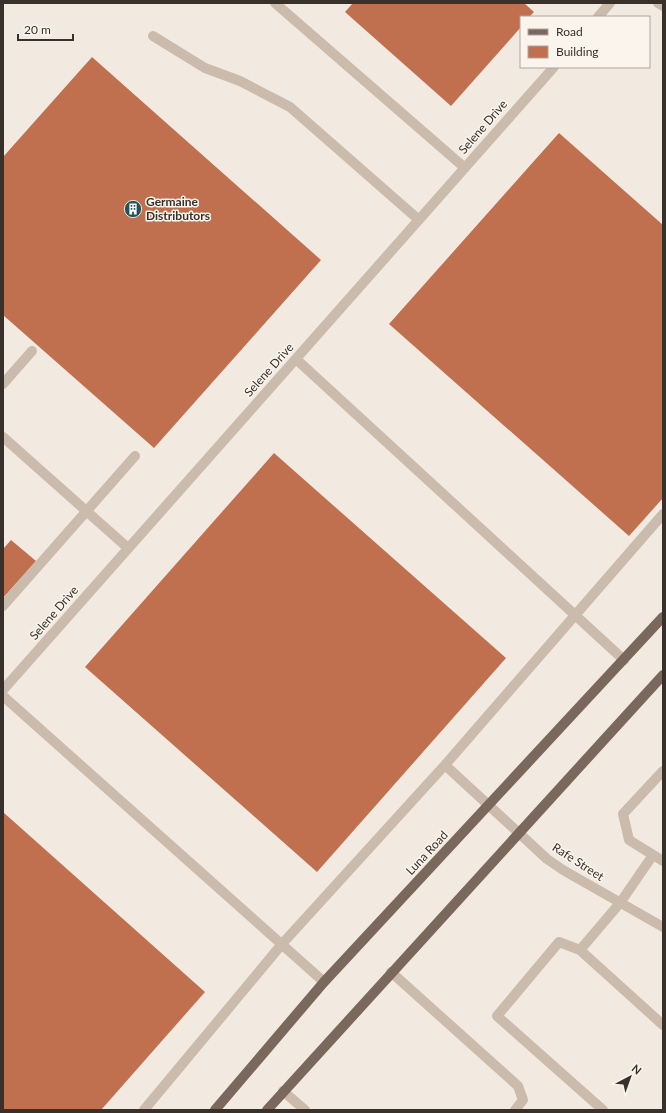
<svg xmlns="http://www.w3.org/2000/svg" width="666" height="1113" viewBox="0 0 666 1113" font-family="Lato,sans-serif">
	<style>
		.building { fill: #c1704f }
		.lines { fill: none; stroke-linecap: round; stroke-linejoin: round }
		.minor { stroke: #cabbac; stroke-width: 10 }
		.major { stroke: #7a685c; stroke-width: 10 }
		.labels { text-anchor: middle; stroke-width: 3; stroke-linejoin: round; paint-order: stroke }
		.street-label { font-size: 12px; fill: #38302b; stroke: #faf4ec }
		.poi-label { font-size: 12px; font-weight: bold; fill: #38302b; stroke: #faf4ec; text-anchor: start }
	</style>
	<rect width="100%" height="100%" fill="#f2eae0"/>
	<path class="building" d="M 353,3 L 524,3 L 534,12 L 529,17 L 521,17 L 521,27 L 451,106 L 345,12 Z
		M 92,57 L 321,260 L 154,448 L 3,315 L 3,157 Z
		M 559,133 L 663,225 L 663,498 L 629,536 L 389,324 Z
		M 274,453 L 506,658 L 317,872 L 85,667 Z
		M 11,540 L 36,561 L 3,598 L 3,549 Z
		M 3,812 L 205,992 L 101,1110 L 3,1110 Z"/>
	<g class="lines">
		<path class="minor" d="M 275,3 L 465,168
			M 658,3 L 663,6
			M 598,17 L 610,3
			M 153,36 L 205,68 L 240,81 L 290,107 L 419,220
			M 296,359 L 624,660
			M 3,384 L 32,351
			M 3,437 L 128,548
			M 3,606 L 135,456
			M 3,690 L 554,67
			M 3,696 L 324,982
			M 445,765 L 547,859 L 563,870 L 663,927
			M 663,771 L 623,814 L 629,840 L 663,861
			M 580,950 L 663,1025
			M 391,972 L 518,1086 L 523,1100 L 515,1110
			M 283,1091 L 305,1110
			M 144,1110 L 282,944 L 445,765 L 663,514
			M 603,1110 L 497,1016 L 559,942 L 580,950 L 620,903 L 653,855"/>
		<path class="major" d="M 215,1110 L 324,982 L 663,617
			M 267,1110 L 663,675"/>
	</g>
	<defs>
		<symbol id="building-disc" viewBox="-11 -11 22 22"><circle r="9.5" fill="#215259" stroke="#faf4ec"/><path d="M-4-6H4V6H1V3H-1V6H-4ZM-2.5-4.3h1.7v1.8h-1.7ZM.8-4.3h1.7v1.8H.8ZM-2.5-1h1.7V.8h-1.7ZM.8-1h1.7V.8H.8Z" fill="#fff"/></symbol>
	</defs>
	<g fill-rule="evenodd">
		<use href="#building-disc" x="123" y="199" width="20" height="20"/>
	</g>
	<g class="labels">
		<g class="street-label">
			<text transform="translate(483 127) rotate(-49)" y="4">Selene Drive</text>
			<text transform="translate(269 370) rotate(-48)" y="4">Selene Drive</text>
			<text transform="translate(54 613) rotate(-49)" y="4">Selene Drive</text>
			<text transform="translate(427 853) rotate(-47)" y="4">Luna Road</text>
			<text transform="translate(578 862) rotate(33)" y="4">Rafe Street</text>
		</g>
		<g class="poi-label">
			<text x="146" y="206">Germaine<tspan x="146" dy="14">Distributors</tspan></text>
		</g>
	</g>
	<rect width="666" height="1113" fill="none" stroke="#38302b" stroke-width="8"/>
	<rect x="520" y="16" width="130" height="52" fill="#faf4ec" stroke="#aca69f"/>
	<rect x="528" y="29" width="20" height="6" fill="#7a685c" stroke="#aca69f"/>
	<text x="556" y="36" font-size="12" fill="#38302b">Road</text>
	<rect x="528" y="46" width="20" height="12" fill="#c1704f" stroke="#aca69f"/>
	<text x="556" y="56" font-size="12" fill="#38302b">Building</text>
	<g transform="translate(630 1077) rotate(41)" stroke="#faf4ec" stroke-width="3" paint-order="stroke">
	<path d="M0-3L7 15L0 10L-7 15Z" fill="#38302b"/>
	<text y="-6" font-size="11" font-weight="bold" text-anchor="middle" fill="#38302b">N</text>
	</g>
	<path d="M18 34v6h55v-6" fill="none" stroke="#38302b" stroke-width="2"/>
	<text x="24" y="34" font-size="12" fill="#38302b" stroke="#faf4ec" stroke-width="3" paint-order="stroke">20 m</text>
</svg>
